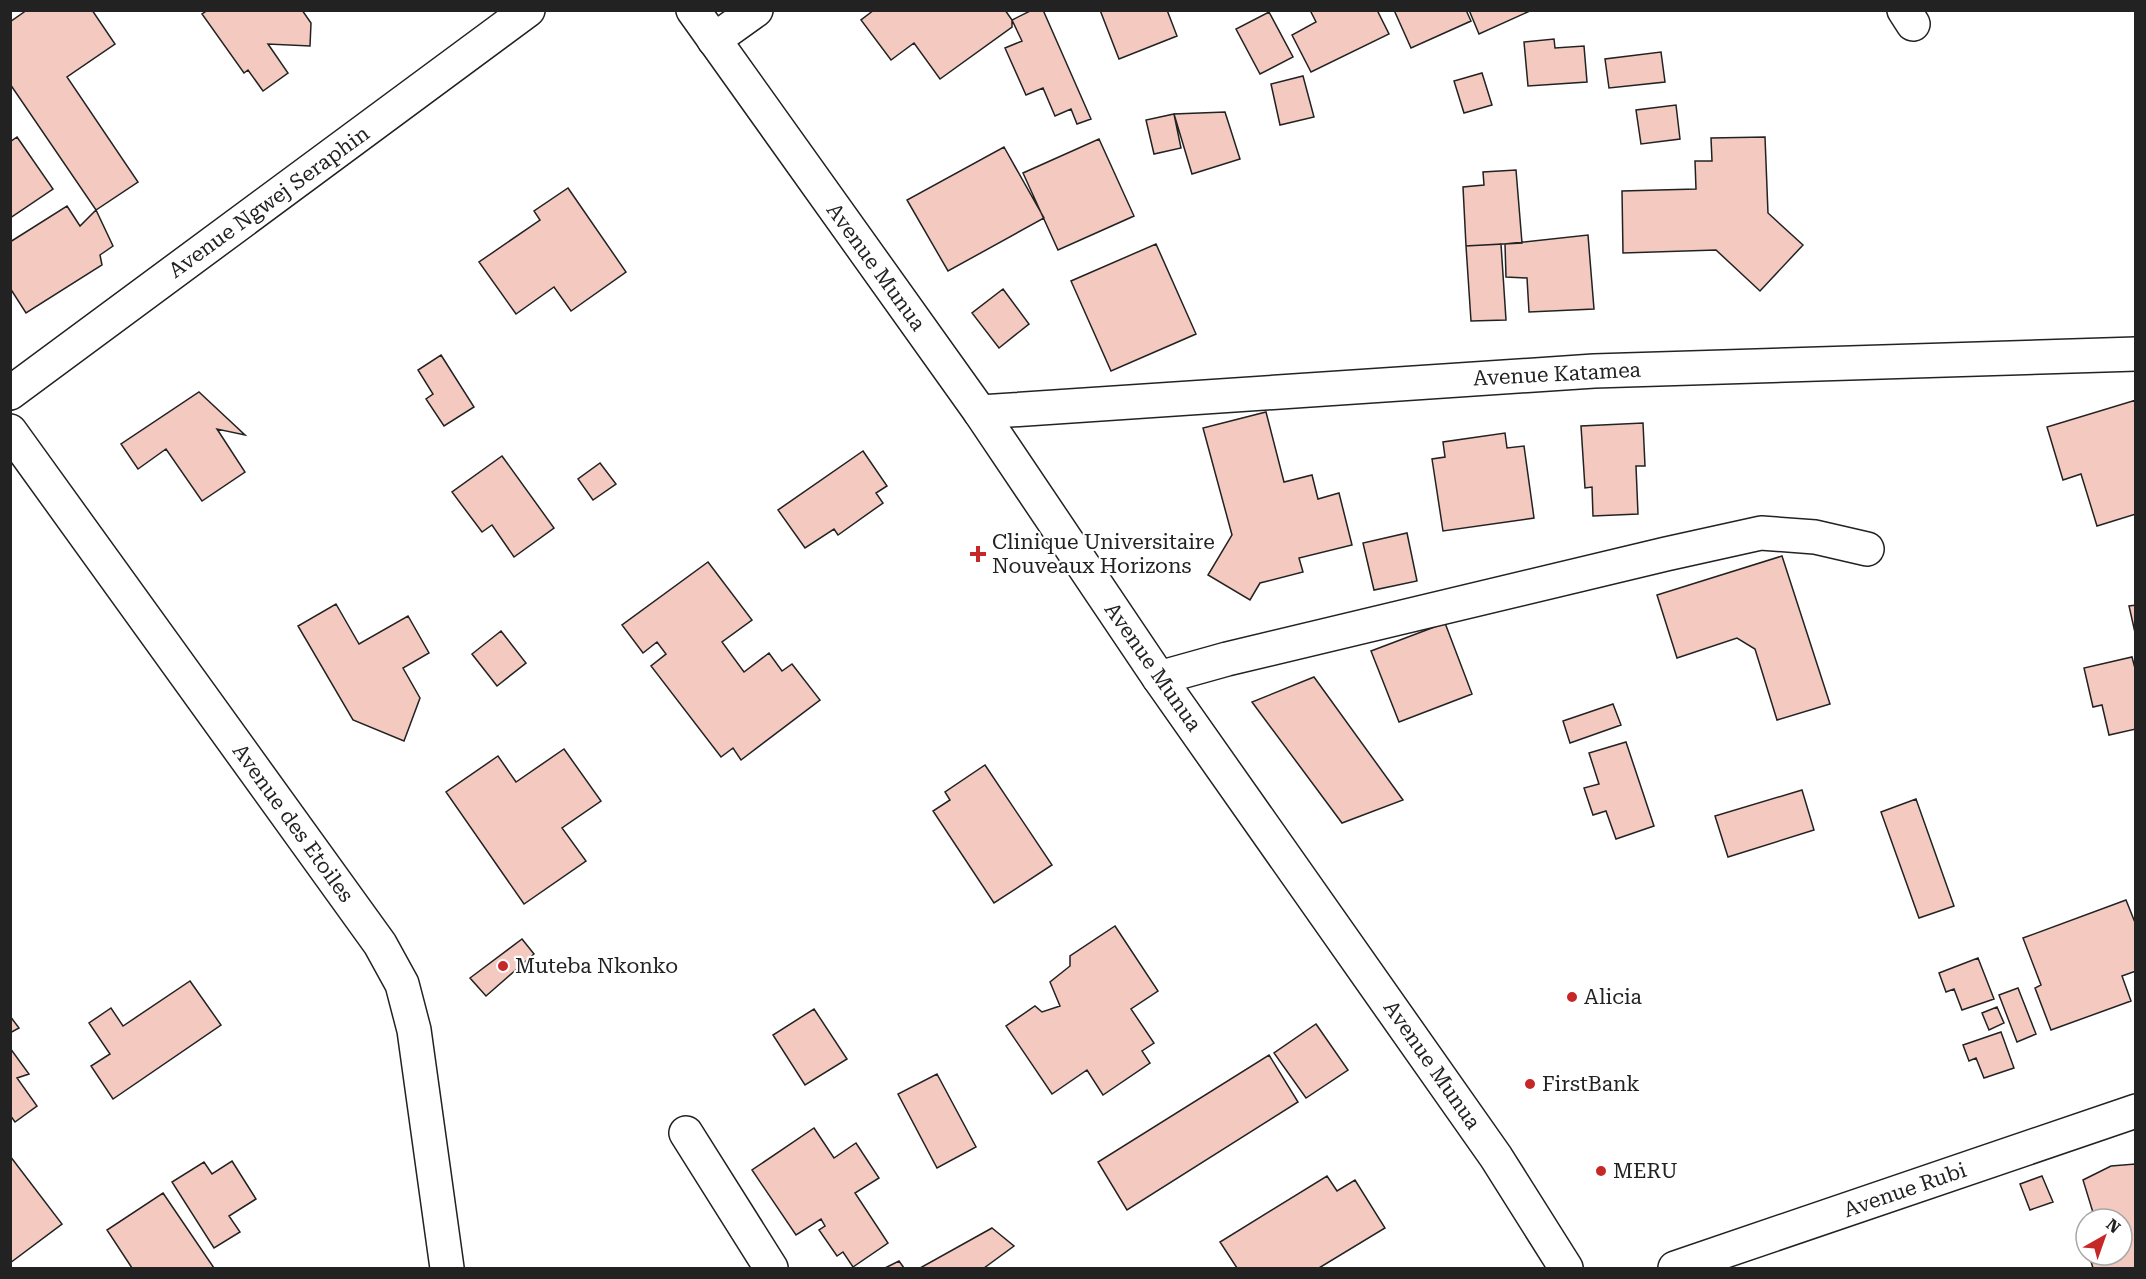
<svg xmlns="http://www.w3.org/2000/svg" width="2146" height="1279" viewBox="0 0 2146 1279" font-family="'Roboto Serif',serif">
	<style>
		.building { fill: #f3c9c0; stroke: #222; stroke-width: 1.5 }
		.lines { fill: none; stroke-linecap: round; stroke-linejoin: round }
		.minor-casing { stroke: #222; stroke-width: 36 }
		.major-casing { stroke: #222; stroke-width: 36 }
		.minor { stroke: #fff; stroke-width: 33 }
		.major { stroke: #fff; stroke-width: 33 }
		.poi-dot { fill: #c62828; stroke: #fff; stroke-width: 2 }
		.labels { text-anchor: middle; stroke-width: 4.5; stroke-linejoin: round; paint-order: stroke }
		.street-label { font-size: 21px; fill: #222; stroke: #fff }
		.poi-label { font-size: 21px; fill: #222; stroke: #fff; text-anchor: start }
	</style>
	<rect width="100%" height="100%" fill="#fff"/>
	<path class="building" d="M 27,10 L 92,10 L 115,44 L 67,77 L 138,182 L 96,210 L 10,84 L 10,22 Z
		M 208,10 L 302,10 L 311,23 L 310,46 L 268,44 L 288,73 L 263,91 L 248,70 L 244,73 L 202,14 Z
		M 874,10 L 1005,10 L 1012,20 L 1012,27 L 940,79 L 914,43 L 891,60 L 861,20 Z
		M 1032,10 L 1043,10 L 1091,119 L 1077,124 L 1071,109 L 1055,116 L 1043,88 L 1026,95 L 1005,48 L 1022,41 L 1012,20 Z
		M 1100,10 L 1167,10 L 1177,36 L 1119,59 Z
		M 1310,10 L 1377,10 L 1389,34 L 1311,72 L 1292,35 L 1316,22 Z
		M 1394,10 L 1466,10 L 1471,21 L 1411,48 Z
		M 1469,10 L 1532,10 L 1479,34 Z
		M 1269,12 L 1293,57 L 1260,74 L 1236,29 Z
		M 1554,39 L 1555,48 L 1584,46 L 1587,82 L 1528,86 L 1524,42 Z
		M 1661,52 L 1665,82 L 1609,88 L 1605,59 Z
		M 1482,73 L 1492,105 L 1464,113 L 1454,81 Z
		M 1303,76 L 1314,117 L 1280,125 L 1271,84 Z
		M 1676,105 L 1680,139 L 1641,144 L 1636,110 Z
		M 1225,112 L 1240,159 L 1192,174 L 1174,114 Z
		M 1174,114 L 1181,148 L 1154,154 L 1146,120 Z
		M 17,137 L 53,189 L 10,218 L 10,142 Z
		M 1765,137 L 1768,213 L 1803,245 L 1760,291 L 1716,250 L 1623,253 L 1622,191 L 1696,189 L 1695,161 L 1712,161 L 1711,138 Z
		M 1099,139 L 1134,216 L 1058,250 L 1023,173 Z
		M 1004,147 L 1044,218 L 948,271 L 907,200 Z
		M 1516,170 L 1522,243 L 1466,246 L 1463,187 L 1484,185 L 1483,172 Z
		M 568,188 L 626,272 L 571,311 L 554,287 L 516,314 L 479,262 L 540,220 L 534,211 Z
		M 67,206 L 80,226 L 96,210 L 113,246 L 100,255 L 102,265 L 26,313 L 10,288 L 10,242 Z
		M 1588,235 L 1594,309 L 1529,312 L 1527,278 L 1506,277 L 1505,244 Z
		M 1156,244 L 1196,334 L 1111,371 L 1071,281 Z
		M 1501,244 L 1506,320 L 1471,321 L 1466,246 Z
		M 1003,289 L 1029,324 L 999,348 L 972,313 Z
		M 441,355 L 474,407 L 444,426 L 426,399 L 433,394 L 418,370 Z
		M 199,392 L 245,435 L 217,429 L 245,472 L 202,501 L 166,449 L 138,469 L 121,444 Z
		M 2136,400 L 2136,514 L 2097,526 L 2081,474 L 2063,480 L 2047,427 Z
		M 1266,412 L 1284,482 L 1312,475 L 1318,499 L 1339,493 L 1352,545 L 1299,558 L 1303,572 L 1260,583 L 1250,600 L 1208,575 L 1232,535 L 1203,428 Z
		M 1643,423 L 1645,466 L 1636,466 L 1638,514 L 1593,516 L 1592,487 L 1585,488 L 1581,426 Z
		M 1505,433 L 1507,448 L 1524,446 L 1534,518 L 1443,531 L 1432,459 L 1445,457 L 1443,442 Z
		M 863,451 L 887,486 L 876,493 L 883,503 L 838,535 L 834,529 L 805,548 L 778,510 Z
		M 502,456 L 554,528 L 514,557 L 492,525 L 482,532 L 452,492 Z
		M 600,463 L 616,484 L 593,500 L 578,479 Z
		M 1407,533 L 1417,581 L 1374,590 L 1363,543 Z
		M 1782,556 L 1830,704 L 1777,720 L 1755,649 L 1737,638 L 1677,658 L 1657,595 Z
		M 708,562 L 752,620 L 722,642 L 744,672 L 769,653 L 782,671 L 792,664 L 820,700 L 741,760 L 733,748 L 721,757 L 651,666 L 666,654 L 657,642 L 643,653 L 622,625 Z
		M 336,604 L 359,644 L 408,616 L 429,653 L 403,668 L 420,698 L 404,741 L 353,720 L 298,626 Z
		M 2136,605 L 2136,637 L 2129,606 Z
		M 1445,623 L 1472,694 L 1399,722 L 1371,651 Z
		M 501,631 L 526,663 L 497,686 L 472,654 Z
		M 2132,657 L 2136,672 L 2136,729 L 2109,735 L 2102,705 L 2093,707 L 2084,668 Z
		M 1314,677 L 1403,800 L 1342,823 L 1252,702 Z
		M 1613,704 L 1621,725 L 1570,743 L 1563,721 Z
		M 1626,742 L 1654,826 L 1616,839 L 1606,811 L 1593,815 L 1584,788 L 1599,784 L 1589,753 Z
		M 564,749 L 601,801 L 562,828 L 586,861 L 524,904 L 446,792 L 498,756 L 516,782 Z
		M 985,765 L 1052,865 L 994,903 L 933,811 L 950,800 L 945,792 Z
		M 1802,790 L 1814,830 L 1728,857 L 1715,816 Z
		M 1916,799 L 1954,906 L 1919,918 L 1881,812 Z
		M 2126,900 L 2136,925 L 2136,971 L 2122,976 L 2131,1001 L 2051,1030 L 2035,988 L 2041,985 L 2023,938 Z
		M 1115,926 L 1158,991 L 1131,1009 L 1154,1043 L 1142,1051 L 1150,1063 L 1103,1095 L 1087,1070 L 1052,1094 L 1006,1026 L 1035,1006 L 1042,1012 L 1060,1006 L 1050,982 L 1070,966 L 1070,956 Z
		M 522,939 L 534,954 L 486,996 L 470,978 Z
		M 1978,958 L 1994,999 L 1962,1010 L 1954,989 L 1946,992 L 1939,973 Z
		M 190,981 L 221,1025 L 113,1099 L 91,1066 L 110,1054 L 89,1023 L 111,1008 L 123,1026 Z
		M 2018,988 L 2036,1034 L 2017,1042 L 1999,995 Z
		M 1997,1007 L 2004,1023 L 1989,1030 L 1982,1013 Z
		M 814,1009 L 847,1059 L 805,1085 L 773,1035 Z
		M 10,1016 L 19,1028 L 10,1033 Z
		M 1316,1024 L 1348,1070 L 1306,1098 L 1274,1053 Z
		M 2001,1032 L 2014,1068 L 1984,1078 L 1976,1058 L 1969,1061 L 1963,1045 Z
		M 10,1048 L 29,1074 L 17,1078 L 37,1106 L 15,1122 L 10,1115 Z
		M 1269,1055 L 1298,1102 L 1127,1210 L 1098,1162 Z
		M 937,1074 L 976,1147 L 937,1168 L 898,1094 Z
		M 814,1128 L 834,1158 L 856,1143 L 879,1178 L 855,1193 L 888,1243 L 853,1267 L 843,1252 L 837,1256 L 819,1230 L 825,1226 L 821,1219 L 796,1235 L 752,1170 Z
		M 10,1156 L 62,1224 L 10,1263 Z
		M 232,1161 L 256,1199 L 229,1216 L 240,1232 L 214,1248 L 172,1182 L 204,1162 L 212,1174 Z
		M 2135,1164 L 2136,1268 L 2093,1268 L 2089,1255 L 2122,1255 L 2122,1219 L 2095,1219 L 2083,1180 L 2111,1166 Z
		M 1327,1176 L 1337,1191 L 1355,1180 L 1385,1228 L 1319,1268 L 1237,1268 L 1220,1242 Z
		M 2042,1176 L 2053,1202 L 2030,1210 L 2020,1184 Z
		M 163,1193 L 214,1268 L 132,1268 L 107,1230 Z
		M 992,1228 L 1014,1246 L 984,1268 L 920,1268 Z
		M 899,1261 L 904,1268 L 885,1268 Z"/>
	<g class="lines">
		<defs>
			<path id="minor" d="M 1904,10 L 1913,24
				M 714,40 L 756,10
				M 10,393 L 528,10
				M 980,412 L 1594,371 L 2136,354
				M 10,431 L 380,944 L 402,984 L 414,1030 L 447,1268
				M 1159,678 L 1227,659 L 1666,554 L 1761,533 L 1815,537 L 1867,549
				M 686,1133 L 771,1268
				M 1675,1268 L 2136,1111"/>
			<path id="major" d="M 693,10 L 980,412 L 1159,678 L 1496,1157 L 1566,1268"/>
		</defs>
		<use href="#minor" class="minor-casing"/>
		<use href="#major" class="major-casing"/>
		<use href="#minor" class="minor"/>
		<use href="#major" class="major"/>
	</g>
	<g class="poi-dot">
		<path d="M975 545h6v6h6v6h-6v6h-6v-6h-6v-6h6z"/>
		<circle cx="503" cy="966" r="6"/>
		<circle cx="1572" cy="997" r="6"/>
		<circle cx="1530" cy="1084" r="6"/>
		<circle cx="1601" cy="1171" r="6"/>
	</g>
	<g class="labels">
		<g class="street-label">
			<text transform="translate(269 202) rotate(-36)" y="7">Avenue Ngwej Seraphin</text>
			<text transform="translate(876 267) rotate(54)" y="7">Avenue Munua</text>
			<text transform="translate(1557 374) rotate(-3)" y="7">Avenue Katamea</text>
			<text transform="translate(1153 667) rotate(55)" y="7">Avenue Munua</text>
			<text transform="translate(293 823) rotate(54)" y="7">Avenue des Etoiles</text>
			<text transform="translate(1432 1065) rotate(55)" y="7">Avenue Munua</text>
			<text transform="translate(1905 1190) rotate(-19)" y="7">Avenue Rubi</text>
		</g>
		<g class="poi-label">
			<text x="992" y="549">Clinique Universitaire<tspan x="992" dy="24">Nouveaux Horizons</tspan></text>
			<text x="515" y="973">Muteba Nkonko</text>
			<text x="1584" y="1004">Alicia</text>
			<text x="1542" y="1091">FirstBank</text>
			<text x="1613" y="1178">MERU</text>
		</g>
	</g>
	<rect width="2146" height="1279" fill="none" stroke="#222222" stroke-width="24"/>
	<g transform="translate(2104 1237) rotate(40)"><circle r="28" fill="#ffffff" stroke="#a7a7a7" stroke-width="1.5"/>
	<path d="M0-4.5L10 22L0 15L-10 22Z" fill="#c62828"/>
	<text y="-9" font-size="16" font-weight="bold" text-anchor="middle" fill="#222222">N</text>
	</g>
</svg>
